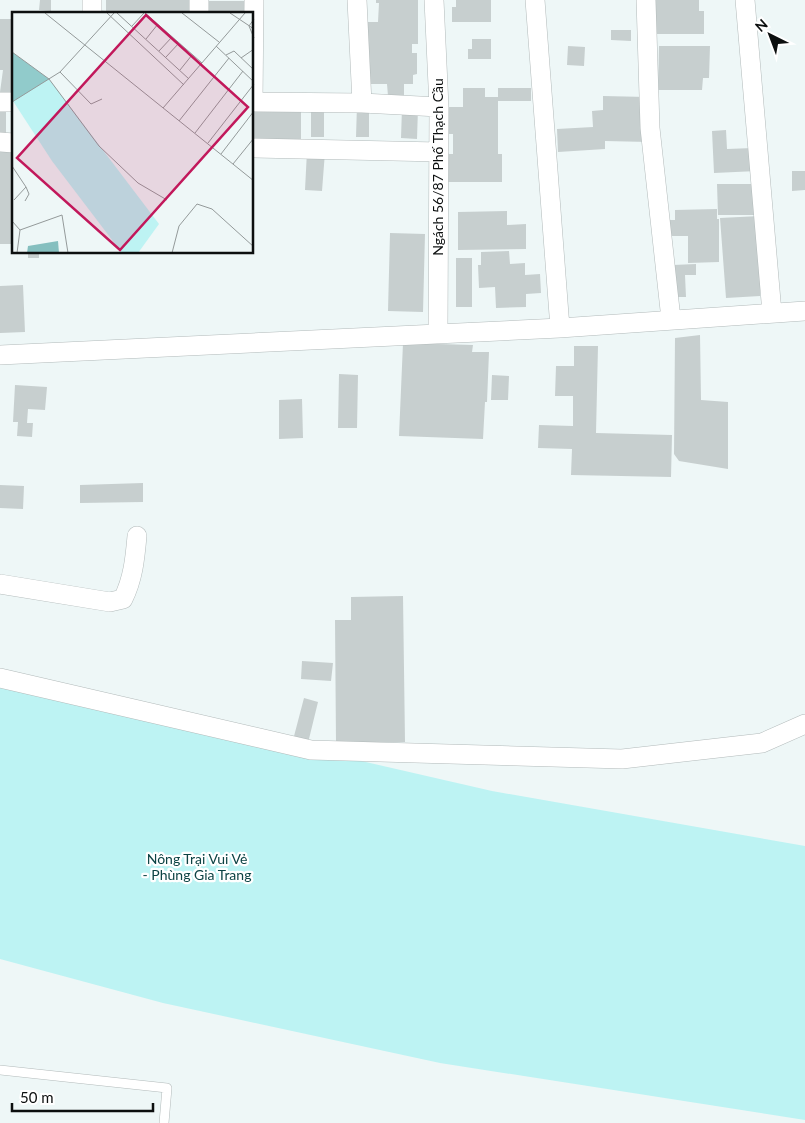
<svg xmlns="http://www.w3.org/2000/svg" width="805" height="1123" viewBox="0 0 805 1123" font-family="Lato,sans-serif">
	<style>
		.green { fill: #bdf3f3 }
		.building { fill: #c7cfcf }
		.lines { fill: none; stroke-linecap: round; stroke-linejoin: round }
		.lane-casing { stroke: #b2baba; stroke-width: 10 }
		.street-casing { stroke: #b2baba; stroke-width: 20 }
		.lane { stroke: #fff; stroke-width: 9 }
		.street { stroke: #fff; stroke-width: 19 }
		.labels { text-anchor: middle; stroke-width: 4.5; stroke-linejoin: round; paint-order: stroke }
		.street-label { font-size: 14px; fill: #0c0f0f; stroke: #fff }
		.park-label { font-size: 14px; fill: #0c4344; stroke: #fff }
		.inset-road { fill: none; stroke: #949a9a; stroke-width: 1 }
		.view { fill: #c2185b; fill-opacity: 0.15; stroke: #c2185b; stroke-width: 2.5 }
		.inset-edge { fill: none; stroke: #0c0f0f; stroke-width: 2.5 }
	</style>
	<rect width="100%" height="100%" fill="#eef7f7"/>
	<path class="green" d="M 0,678 L 492,791 L 805,846 L 805,1120 L 440,1063 L 163,1003 L 0,959 Z"/>
	<path class="building" d="M 40,0 L 51,0 L 51,11 L 39,10 Z
		M 106,0 L 198,0 L 197,14 L 97,14 L 97,10 L 106,11 Z
		M 376,0 L 418,0 L 418,44 L 412,44 L 412,53 L 417,53 L 417,74 L 413,75 L 413,84 L 404,84 L 404,96 L 388,96 L 387,84 L 363,84 L 361,22 L 378,22 L 379,3 L 376,3 Z
		M 456,0 L 491,0 L 491,22 L 452,22 L 452,7 L 456,7 Z
		M 654,0 L 699,0 L 699,11 L 704,11 L 704,34 L 654,34 Z
		M 203,1 L 251,1 L 251,14 L 203,14 Z
		M 0,19 L 14,19 L 14,92 L 0,92 L 3,70 L 0,70 Z
		M 611,30 L 631,30 L 631,41 L 611,40 Z
		M 472,39 L 491,39 L 491,59 L 468,59 L 468,49 L 472,49 Z
		M 568,46 L 585,47 L 584,66 L 567,65 Z
		M 659,46 L 710,46 L 709,78 L 703,78 L 702,90 L 658,90 Z
		M 463,88 L 485,88 L 485,97 L 498,97 L 498,88 L 531,88 L 531,101 L 498,101 L 498,154 L 502,154 L 502,182 L 446,182 L 446,154 L 453,154 L 453,134 L 442,134 L 442,107 L 463,107 Z
		M 603,96 L 647,97 L 649,142 L 605,141 L 605,149 L 558,152 L 557,129 L 593,127 L 592,111 L 603,110 Z
		M 0,104 L 6,104 L 6,134 L 0,134 Z
		M 252,105 L 301,105 L 301,139 L 252,139 Z
		M 311,105 L 324,105 L 324,137 L 311,137 Z
		M 357,105 L 369,105 L 369,137 L 356,137 Z
		M 402,108 L 418,108 L 417,139 L 401,138 Z
		M 726,130 L 727,149 L 753,148 L 757,171 L 714,173 L 712,131 Z
		M 0,143 L 14,144 L 14,186 L 11,186 L 12,244 L 0,244 Z
		M 307,151 L 325,152 L 322,191 L 305,190 Z
		M 792,171 L 805,171 L 805,190 L 792,191 Z
		M 717,184 L 760,184 L 760,215 L 718,215 Z
		M 717,209 L 717,219 L 719,219 L 719,262 L 688,263 L 688,236 L 669,236 L 669,220 L 675,220 L 675,210 Z
		M 507,211 L 507,225 L 526,224 L 526,249 L 458,250 L 458,212 Z
		M 760,216 L 766,282 L 760,282 L 760,296 L 726,298 L 720,218 Z
		M 390,233 L 425,234 L 423,312 L 388,311 Z
		M 509,251 L 510,264 L 525,263 L 525,275 L 540,274 L 541,293 L 526,294 L 526,307 L 496,308 L 495,287 L 479,288 L 478,265 L 481,265 L 481,252 Z
		M 28,252 L 39,252 L 39,258 L 28,258 Z
		M 456,258 L 472,258 L 472,307 L 456,307 Z
		M 696,264 L 696,275 L 685,275 L 686,297 L 674,297 L 673,265 Z
		M 23,285 L 25,332 L 0,333 L 0,286 Z
		M 700,335 L 701,400 L 728,402 L 728,469 L 679,461 L 674,454 L 675,338 Z
		M 403,343 L 473,345 L 472,352 L 489,352 L 487,402 L 485,402 L 483,439 L 399,436 Z
		M 574,346 L 598,346 L 596,433 L 672,435 L 671,477 L 571,475 L 572,449 L 538,448 L 539,425 L 573,426 L 573,396 L 555,396 L 556,366 L 574,366 Z
		M 339,374 L 358,375 L 357,428 L 338,428 Z
		M 492,375 L 509,376 L 508,400 L 491,400 Z
		M 15,385 L 47,387 L 45,410 L 28,409 L 27,423 L 33,423 L 32,437 L 17,436 L 18,422 L 13,422 Z
		M 302,399 L 303,438 L 279,439 L 279,400 Z
		M 143,483 L 143,502 L 80,503 L 80,485 Z
		M 0,485 L 24,486 L 23,509 L 0,508 Z
		M 403,596 L 405,742 L 336,743 L 335,620 L 351,620 L 351,597 Z
		M 302,661 L 333,663 L 331,681 L 301,679 Z
		M 304,698 L 318,702 L 308,743 L 293,740 Z"/>
	<g class="lines">
		<defs>
			<path id="lane" d="M 0,1070 L 167,1088 L 164,1123"/>
			<path id="street" d="M 92,0 L 92,14
				M 357,0 L 362,103
				M 434,0 L 439,107 L 438,334
				M 535,0 L 560,328
				M 646,0 L 650,128 L 671,319
				M 745,0 L 772,313
				M 199,14 L 199,0
				M 0,102 L 14,102
				M 252,102 L 362,103 L 439,107
				M 253,102 L 254,0
				M 0,142 L 14,143
				M 252,148 L 439,152
				M 0,355 L 560,328 L 805,311
				M 0,584 L 110,602 L 123,599 C 133,579 135,559 137,536
				M 0,678 L 311,750 L 622,759 L 762,743 L 805,724"/>
		</defs>
		<use href="#lane" class="lane-casing"/>
		<use href="#street" class="street-casing"/>
		<use href="#lane" class="lane"/>
		<use href="#street" class="street"/>
	</g>
	<g class="labels">
		<g class="street-label">
			<text transform="translate(438 167) rotate(-90)" y="5">Ngách 56/87 Phố Thạch Cầu</text>
		</g>
		<g class="park-label">
			<text x="197" y="864">Nông Trại Vui Vẻ<tspan x="197" dy="16">- Phùng Gia Trang</tspan></text>
		</g>
	</g>
	<g transform="translate(12 12)">
		<rect width="241" height="241" fill="#eef7f7"/>
		<path d="M 37,67 L 147,212 L 126,241 L 110,241 L 40,149 L 1,89 Z" fill="#bdf3f3"/>
		<path d="M 0,40 L 37,67 L 0,90 Z" fill="#91cbcb"/>
		<path d="M 46,229 L 47,241 L 15,241 L 16,234 Z" fill="#85bfbf"/>
		<path class="inset-road" d="M 33,1 L 242,169M 95,1 L 172,73M 105,1 L 177,67M 133,1 L 190,51M 170,1 L 207,30M 218,1 L 242,17M 242,7 L 237,14 L 242,26M 120,14 L 132,1M 134,27 L 146,12M 204,34 L 242,70M 147,39 L 160,25M 0,40 L 37,67 L 87,134 L 126,171 L 155,188M 214,43 L 222,39 L 242,58M 154,45 L 167,31M 229,46 L 242,37M 168,58 L 180,43M 48,60 L 79,92 L 90,87M 0,90 L 48,60 L 102,1M 151,96 L 233,1M 167,109 L 217,46M 183,121 L 231,59M 196,131 L 242,72M 209,142 L 242,99M 221,152 L 242,126M 0,154 L 14,175 L 2,188M 13,189 L 17,182 L 14,175M 0,209 L 8,218 L 50,203 L 56,241M 5,241 L 8,218M 160,241 L 167,214 L 185,192 L 200,197 L 242,235"/>
		<path class="view" d="M 134,3 L 236,95 L 108,238 L 5,146 Z"/>
		<rect width="241" height="241" class="inset-edge"/>
	</g>
	<g transform="translate(770 35) rotate(318)" stroke="#ffffff" stroke-width="4" paint-order="stroke">
	<path d="M0-4L9 19L0 12L-9 19Z" fill="#0c0f0f"/>
	<text y="-8" font-size="14" font-weight="bold" text-anchor="middle" fill="#0c0f0f">N</text>
	</g>
	<path d="M12 1103v8h141v-8" fill="none" stroke="#0c0f0f" stroke-width="2.5"/>
	<text x="20" y="1103" font-size="15" fill="#0c0f0f" stroke="#ffffff" stroke-width="4" paint-order="stroke">50 m</text>
</svg>
